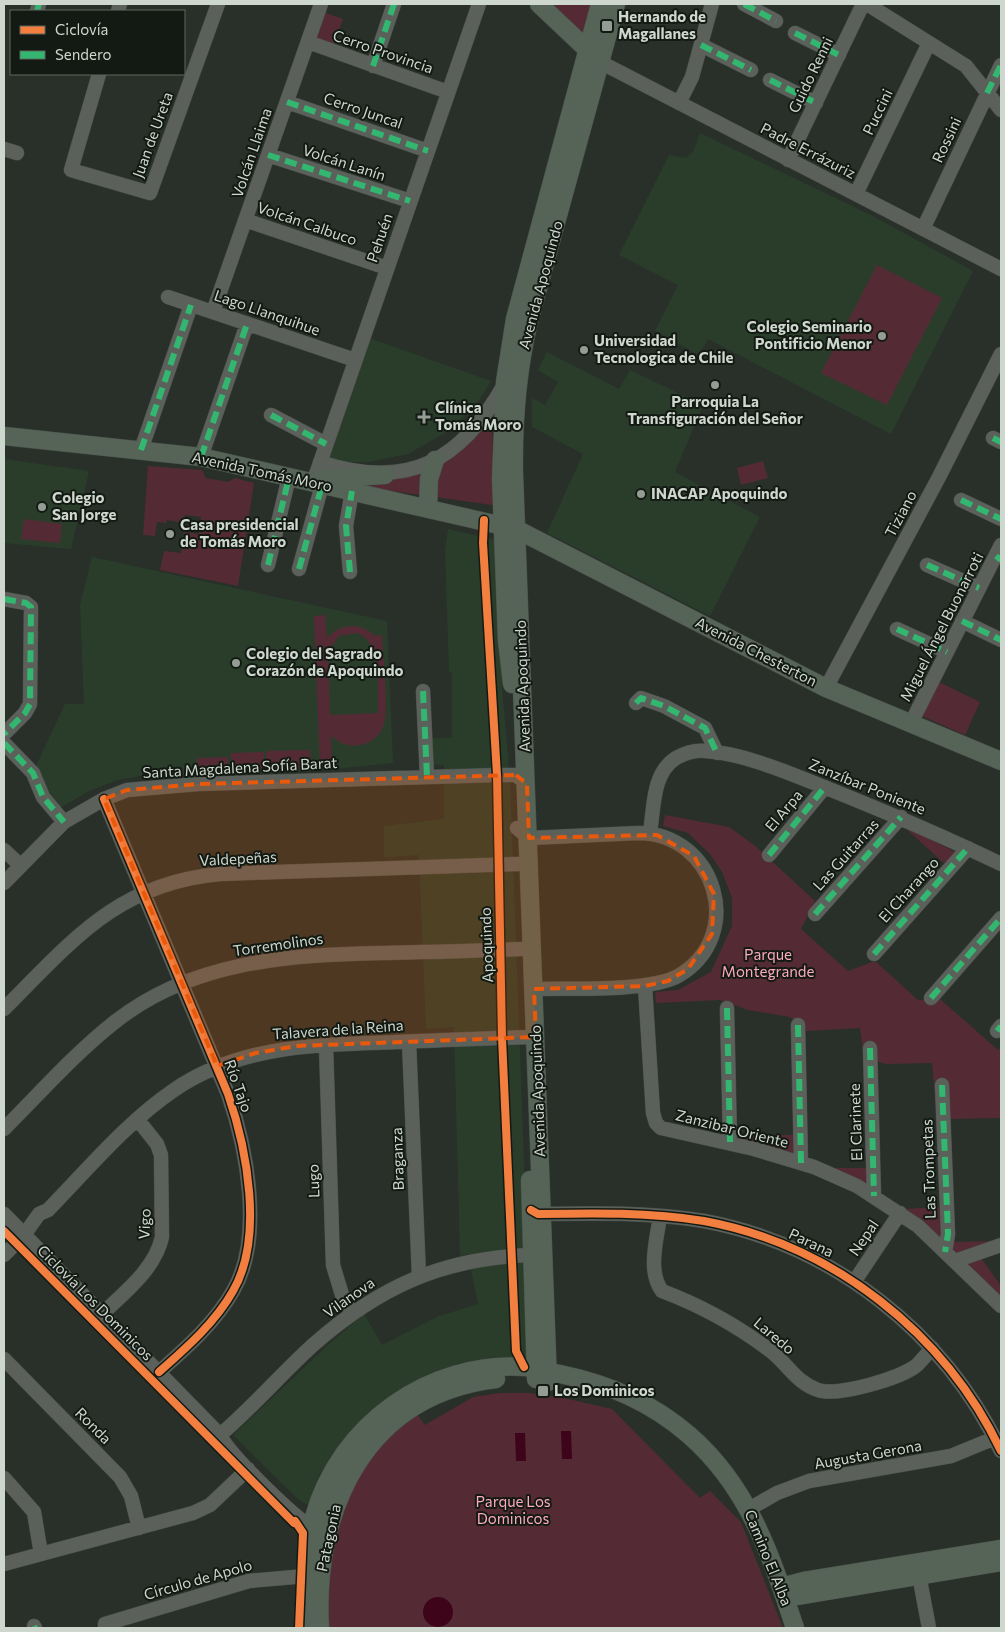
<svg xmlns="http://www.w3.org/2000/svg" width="1005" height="1632" viewBox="0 0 1005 1632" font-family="Commissioner,sans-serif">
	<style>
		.built { fill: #2a3d2b }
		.green { fill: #542b35; fill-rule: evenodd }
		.water { fill: #3e041a }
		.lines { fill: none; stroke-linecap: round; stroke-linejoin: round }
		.minor-casing { stroke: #474d47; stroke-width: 15 }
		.major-casing { stroke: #474d47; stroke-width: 19 }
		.minor { stroke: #5b605b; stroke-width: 14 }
		.major { stroke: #566357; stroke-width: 18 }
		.quiet { stroke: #33b770; stroke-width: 6; stroke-dasharray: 12 6; stroke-linecap: butt }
		.cycleway-casing { stroke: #131a13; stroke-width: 11 }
		.cycleway { stroke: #f27e40; stroke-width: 8 }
		.marked { fill: #e8590c; fill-opacity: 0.2; stroke: #e8590c; stroke-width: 4; stroke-dasharray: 10 6; stroke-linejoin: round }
		.poi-dot { fill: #949d94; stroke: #131a13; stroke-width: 2 }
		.labels { text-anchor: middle; stroke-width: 4; stroke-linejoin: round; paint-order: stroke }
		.poi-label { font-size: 15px; font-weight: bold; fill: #ced7ce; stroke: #131a13; text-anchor: start }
		.street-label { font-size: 15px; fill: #ced7ce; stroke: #131a13 }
		.park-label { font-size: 15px; fill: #feaabd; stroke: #131a13 }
	</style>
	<rect width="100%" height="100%" fill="#283029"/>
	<path class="built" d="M 700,133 L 871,215 L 973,271 L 891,434 L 708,339 L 699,355 L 655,331 L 678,285 L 619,255 L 669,155 L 686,158 L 690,155 L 694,150 Z
		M 369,338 L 491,381 L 480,399 L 450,430 L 408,454 L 368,462 L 347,462 L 331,459 L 328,455 Z
		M 547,352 L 619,389 L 630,370 L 703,405 L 675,472 L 760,517 L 710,616 L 547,533 L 583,454 L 532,427 L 532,398 L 545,405 L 558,382 L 538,370 Z
		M 4,459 L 89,471 L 71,549 L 4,543 Z
		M 448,529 L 496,540 L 502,687 L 510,779 L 527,1244 L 528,1358 L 496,1357 L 459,1363 L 429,1374 L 398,1393 L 347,1437 L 334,1452 L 318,1477 L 308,1505 L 299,1500 L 233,1435 L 330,1343 L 364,1314 L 382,1345 L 439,1316 L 478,1304 L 468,1254 L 460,1256 L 454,1027 L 426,1029 L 419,855 L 384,857 L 384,826 L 444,819 L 444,765 L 429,764 L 428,738 L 452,738 L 452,672 L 449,672 L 445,551 Z
		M 92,557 L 387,621 L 393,763 L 314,771 L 214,775 L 145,775 L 118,780 L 91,790 L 58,809 L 35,768 L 65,704 L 84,704 L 80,605 Z"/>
	<path class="green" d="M 546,4 L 594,4 L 585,38 Z
		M 323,12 L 343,19 L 333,46 L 313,39 Z
		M 877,265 L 942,298 L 887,405 L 821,373 Z
		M 492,419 L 494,502 L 492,505 L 378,489 L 370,485 L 370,481 C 430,478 453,464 492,419 Z
		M 763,461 L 768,478 L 741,485 L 737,468 Z
		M 148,466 L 202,470 L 206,478 L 228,482 L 235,478 L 254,483 L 238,586 L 160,570 L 164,551 L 181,553 L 184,532 L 199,534 L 201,517 L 185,515 L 184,523 L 167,520 L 166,523 L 157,522 L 155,536 L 143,535 Z
		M 24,519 L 62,524 L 60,543 L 21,539 Z
		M 325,615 L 327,638 C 341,623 360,622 375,636 L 382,635 C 383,655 389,707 384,724 C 381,735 371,744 359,745 C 348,747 338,743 331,735 L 332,766 L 320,766 L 314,616 ZM 357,633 C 384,643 377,689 378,713 L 330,715 L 328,651 L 339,636 Z
		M 939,682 L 980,702 L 965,735 L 922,716 Z
		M 310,750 L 311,770 L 266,771 L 266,751 Z
		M 264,752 L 264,771 L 231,772 L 231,753 Z
		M 228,757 L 228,772 L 198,772 L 197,758 Z
		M 665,815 L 729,827 L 754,845 L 815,901 L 801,929 L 848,971 L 875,961 L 918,1000 L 940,999 L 998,1050 L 1001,1047 L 1001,1118 L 950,1119 L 936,1107 L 932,1063 L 886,1064 L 864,1058 L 860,1028 L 806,1031 L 790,1017 L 748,1010 L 720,1000 L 656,1003 L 655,992 L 678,990 L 711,972 L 732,926 L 732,898 L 722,872 L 710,854 L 688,833 L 663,826 Z
		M 901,824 L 957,853 L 947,866 Z
		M 793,1135 L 794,1156 L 738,1140 L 739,1136 Z
		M 836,1168 L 868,1168 L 869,1187 L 836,1171 Z
		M 939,1207 L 942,1243 L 904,1209 Z
		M 1001,1241 L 955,1257 L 950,1251 L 950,1242 Z
		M 981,1258 L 1001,1286 L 1001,1298 L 966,1264 Z
		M 500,1393 L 529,1393 L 564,1398 L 612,1409 L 700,1498 L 710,1491 L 741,1522 L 783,1628 L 327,1628 L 331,1551 L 350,1487 L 383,1442 L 417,1414 L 425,1425 L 473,1397 Z"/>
	<path class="water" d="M 561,1431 L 571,1431 L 572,1459 L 562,1459 Z
		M 515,1433 L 525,1433 L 526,1461 L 516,1461 Z
		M423 1612a15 15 0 1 1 30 0a15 15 0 1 1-30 0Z"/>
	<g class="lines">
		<defs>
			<path id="minor" d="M 744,4 L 776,21
				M 867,4 L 966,66 L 1001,110
				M 37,11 L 39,4
				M 118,11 L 120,4
				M 795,33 L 839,55
				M 308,42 L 448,92
				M 701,45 L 751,70
				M 600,62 L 1001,269
				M 373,66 L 394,4
				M 99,74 L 71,170 L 150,193 L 218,4
				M 770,80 L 816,103
				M 287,102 L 428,151
				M 679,103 L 692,77 L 712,4
				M 4,149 L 17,153
				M 268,155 L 410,201
				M 788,160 L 863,4
				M 856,194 L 929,43
				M 245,220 L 387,268
				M 923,229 L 1001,65
				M 168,297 L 355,360
				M 213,312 L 321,4
				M 271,415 L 326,444
				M 993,438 L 1001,442
				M 141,450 L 191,305
				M 201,457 L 247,324
				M 320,462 C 408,491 462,461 505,383
				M 313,483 L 479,4
				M 961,500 L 1001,519
				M 268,565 L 289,477
				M 927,565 L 979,588
				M 299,569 L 322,485
				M 350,572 L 346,526 L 352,491
				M 4,599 L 26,603 L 31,607 L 30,704 L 25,713 L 4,734
				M 962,621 L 1001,640
				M 897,629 L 947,652
				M 826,688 L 939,477 L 1001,354
				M 423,691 L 427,777
				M 636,703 L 641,698 L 664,706 L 705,728 L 717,753
				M 911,723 L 1001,545
				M 4,743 L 33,773 L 43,797 L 64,822
				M 104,799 L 228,1094 C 247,1149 264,1238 233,1291 C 215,1323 186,1348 159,1372
				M 517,828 L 529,838 L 638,833 C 716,833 747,936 678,976 C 649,992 570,988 534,989
				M 650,833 C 654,808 652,773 676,758 C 685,753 695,750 705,751 C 743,753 789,773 824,787 C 884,811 943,836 1001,864
				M 4,850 L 21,866
				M 769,855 L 825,787
				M 4,883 L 64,822 L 104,799 L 127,790 L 198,784 L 497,775 L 516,775 L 527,784
				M 815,914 L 901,817
				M 874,954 L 968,848
				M 645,986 L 653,1113 L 656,1123 L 661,1128 L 754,1149 L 814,1167 L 857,1186 L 918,1226 L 1001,1306
				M 931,998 L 1001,918
				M 727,1008 L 730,1142
				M 4,1009 C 72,941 118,883 220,874 L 519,864
				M 798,1025 L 801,1163
				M 997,1031 L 1001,1026
				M 409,1042 L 419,1276
				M 326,1045 L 333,1265 L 343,1298 L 352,1313
				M 870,1048 L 874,1196
				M 942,1085 L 948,1234 L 945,1252
				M 4,1129 C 40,1093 75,1053 116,1021 C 193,961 288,955 382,953 C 428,952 475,951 522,949
				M 534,1212 L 538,1214 C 593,1213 650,1212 704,1221 C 833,1245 945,1333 1001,1451
				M 4,1214 L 220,1435 C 230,1456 297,1520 319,1533
				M 660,1216 C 657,1239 647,1271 662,1291 C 702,1306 738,1326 772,1352 C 788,1365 797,1383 818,1390 C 837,1397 902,1378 917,1365 C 922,1360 927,1354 932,1348
				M 4,1255 L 24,1235 L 39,1214 L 48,1210 C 88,1169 127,1122 174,1090 C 241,1044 319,1045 396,1042 C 443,1040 490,1038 536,1037
				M 955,1261 L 1001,1245
				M 854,1282 L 900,1213
				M 102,1314 C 125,1292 155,1269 162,1237 L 161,1155 L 157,1144 L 138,1120
				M 4,1359 L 120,1477 L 131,1496 L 139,1528
				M 220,1435 C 253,1407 281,1374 313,1345 C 380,1286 443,1258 532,1255
				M 4,1478 L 34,1512 L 41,1554
				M 749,1509 L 777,1493 L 809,1481 L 951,1456 L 995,1438
				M 4,1564 L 193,1513 L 210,1505 L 248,1469
				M 919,1575 L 929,1628
				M 34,1626 L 35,1628
				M 105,1628 L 105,1624 L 249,1581 L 306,1576"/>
			<path id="major" d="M 539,4 L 593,55
				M 4,436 L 201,457 L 516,529 L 826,688 L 1001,761
				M 320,479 L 385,475
				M 428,508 L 429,479 L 435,460
				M 512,684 L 507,640 L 501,478 L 505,382 L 515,319 L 600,4
				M 530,1180 L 536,1379
				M 548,1382 L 514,474 C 513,422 517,372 529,321 L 616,4
				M 781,1587 L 804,1581 L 1001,1549
				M 785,1598 L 1001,1562
				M 307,1628 C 305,1592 304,1553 314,1517 C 339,1425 430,1360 525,1367 C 537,1368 548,1372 560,1374 C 609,1384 651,1402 689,1435 C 749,1487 771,1556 795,1628
				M 320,1628 C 313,1509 365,1395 496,1379"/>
		</defs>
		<use href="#minor" class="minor-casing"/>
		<use href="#major" class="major-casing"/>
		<use href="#minor" class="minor"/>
		<use href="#major" class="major"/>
		<path class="quiet" d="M 744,4 L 776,21
			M 37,11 L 39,4
			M 795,33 L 839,55
			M 701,45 L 751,70
			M 373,66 L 394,4
			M 770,80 L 816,103
			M 987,93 L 1001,65
			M 287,102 L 428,151
			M 268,155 L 410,201
			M 271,415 L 326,444
			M 993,438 L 1001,442
			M 141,450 L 191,305
			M 201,457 L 247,324
			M 961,500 L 1001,519
			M 996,556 L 1001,560
			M 268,565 L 289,477
			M 927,565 L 979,588
			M 299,569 L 322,485
			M 350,572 L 346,526 L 352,491
			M 4,599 L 26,603 L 31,607 L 30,704 L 25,713 L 4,734
			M 962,621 L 1001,640
			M 897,629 L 947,652
			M 423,691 L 427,777
			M 636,703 L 641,698 L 664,706 L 705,728 L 717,753
			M 4,743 L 33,773 L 43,797 L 64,822
			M 769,855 L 825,787
			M 815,914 L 901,817
			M 874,954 L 968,848
			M 931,998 L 1001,918
			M 727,1008 L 730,1142
			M 798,1025 L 801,1163
			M 997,1031 L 1001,1026
			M 870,1048 L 874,1196
			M 942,1085 L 948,1234 L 945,1252
			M 34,1626 L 35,1628"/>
		<defs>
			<path id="cycleway" d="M 484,520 L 483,543 L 497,775 L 502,1038 L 516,1351 L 524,1367
				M 104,799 L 228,1094 C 247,1149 264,1238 233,1291 C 215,1323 186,1348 159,1372
				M 531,1210 L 538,1214 C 593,1213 650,1212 704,1221 C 833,1245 945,1333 1001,1451
				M 4,1231 L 294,1523
				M 295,1521 L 303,1533 L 299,1628"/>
		</defs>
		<use href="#cycleway" class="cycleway-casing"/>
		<use href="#cycleway" class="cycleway"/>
	</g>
	<path class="marked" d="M 516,775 L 527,784 L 529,838 L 657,835 L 694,856 L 714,894 L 712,934 L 688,969 L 668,981 L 645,986 L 534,989 L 536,1037 L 296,1046 L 256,1053 L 217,1066 L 104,799 L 127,790 L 198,784 Z"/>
	<g class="poi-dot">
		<rect x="601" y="20" width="12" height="12" rx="2.5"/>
		<circle cx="882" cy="336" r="5"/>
		<circle cx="584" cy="350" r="5"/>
		<circle cx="715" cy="385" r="5"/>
		<path d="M421.5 409.5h5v5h5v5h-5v5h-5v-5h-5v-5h5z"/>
		<circle cx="641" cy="494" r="5"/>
		<circle cx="42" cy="507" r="5"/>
		<circle cx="170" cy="534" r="5"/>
		<circle cx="236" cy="663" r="5"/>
		<rect x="537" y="1385" width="12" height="12" rx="2.5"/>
	</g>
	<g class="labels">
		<g class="poi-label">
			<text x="618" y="22">Hernando de<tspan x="618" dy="17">Magallanes</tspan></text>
			<text x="872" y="332" text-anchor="end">Colegio Seminario<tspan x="872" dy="17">Pontificio Menor</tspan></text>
			<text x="594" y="346">Universidad<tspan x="594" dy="17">Tecnologica de Chile</tspan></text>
			<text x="715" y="407" text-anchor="middle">Parroquia La<tspan x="715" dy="17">Transfiguración del Señor</tspan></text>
			<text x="435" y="413">Clínica<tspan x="435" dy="17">Tomás Moro</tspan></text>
			<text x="651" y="499">INACAP Apoquindo</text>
			<text x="52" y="503">Colegio<tspan x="52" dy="17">San Jorge</tspan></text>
			<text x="180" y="530">Casa presidencial<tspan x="180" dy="17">de Tomás Moro</tspan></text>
			<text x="246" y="659">Colegio del Sagrado<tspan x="246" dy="17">Corazón de Apoquindo</tspan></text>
			<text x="554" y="1396">Los Dominicos</text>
		</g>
		<g class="street-label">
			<text transform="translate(383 52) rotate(19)" y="5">Cerro Provincia</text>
			<text transform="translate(811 75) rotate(-64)" y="5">Guido Renni</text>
			<text transform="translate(363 111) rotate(19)" y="5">Cerro Juncal</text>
			<text transform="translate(878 112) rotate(-64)" y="5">Puccini</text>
			<text transform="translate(153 135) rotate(-70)" y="5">Juan de Ureta</text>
			<text transform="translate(947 140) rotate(-65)" y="5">Rossini</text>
			<text transform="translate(808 151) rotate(27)" y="5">Padre Errázuriz</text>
			<text transform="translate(252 153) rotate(-71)" y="5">Volcán Llaima</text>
			<text transform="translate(344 163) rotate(18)" y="5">Volcán Lanín</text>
			<text transform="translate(307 224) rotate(19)" y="5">Volcán Calbuco</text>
			<text transform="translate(380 238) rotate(-71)" y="5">Pehuén</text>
			<text transform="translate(541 285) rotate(-75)" y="5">Avenida Apoquindo</text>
			<text transform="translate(267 313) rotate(19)" y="5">Lago Llanquihue</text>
			<text transform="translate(262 472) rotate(12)" y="5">Avenida Tomás Moro</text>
			<text transform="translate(901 514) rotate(-62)" y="5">Tiziano</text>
			<text transform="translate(942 627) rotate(-63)" y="5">Miguel Ángel Buonarroti</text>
			<text transform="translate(756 652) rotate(27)" y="5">Avenida Chesterton</text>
			<text transform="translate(523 686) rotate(-92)" y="5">Avenida Apoquindo</text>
			<text transform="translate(240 768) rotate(-3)" y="5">Santa Magdalena Sofía Barat</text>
			<text transform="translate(867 787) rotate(22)" y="5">Zanzíbar Poniente</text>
			<text transform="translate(784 811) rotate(-50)" y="5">El Arpa</text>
			<text transform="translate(846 855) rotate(-48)" y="5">Las Guitarras</text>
			<text transform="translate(238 859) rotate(-3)" y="5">Valdepeñas</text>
			<text transform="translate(909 890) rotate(-48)" y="5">El Charango</text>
			<text transform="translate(278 945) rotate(-8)" y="5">Torremolinos</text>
			<text transform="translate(487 945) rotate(-92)" y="5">Apoquindo</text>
			<text transform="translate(338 1030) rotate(-4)" y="5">Talavera de la Reina</text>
			<text transform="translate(238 1086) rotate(70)" y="5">Río Tajo</text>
			<text transform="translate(538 1091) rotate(-92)" y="5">Avenida Apoquindo</text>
			<text transform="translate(856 1122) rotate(-92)" y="5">El Clarinete</text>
			<text transform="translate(732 1129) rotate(14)" y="5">Zanzibar Oriente</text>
			<text transform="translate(398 1159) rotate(-92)" y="5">Braganza</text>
			<text transform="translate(929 1169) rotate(-92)" y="5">Las Trompetas</text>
			<text transform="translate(314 1181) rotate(-92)" y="5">Lugo</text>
			<text transform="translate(145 1224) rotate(-87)" y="5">Vigo</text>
			<text transform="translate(864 1238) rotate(-56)" y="5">Nepal</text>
			<text transform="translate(811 1243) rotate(25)" y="5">Parana</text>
			<text transform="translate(349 1298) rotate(-35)" y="5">Vilanova</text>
			<text transform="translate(95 1303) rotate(45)" y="5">Ciclovía Los Dominicos</text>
			<text transform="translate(774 1336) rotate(40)" y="5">Laredo</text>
			<text transform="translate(93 1426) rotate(45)" y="5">Ronda</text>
			<text transform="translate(868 1455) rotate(-10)" y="5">Augusta Gerona</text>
			<text transform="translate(329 1538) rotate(-78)" y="5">Patagonia</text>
			<text transform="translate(768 1558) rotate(68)" y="5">Camino El Alba</text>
			<text transform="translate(198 1580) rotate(-16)" y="5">Círculo de Apolo</text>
		</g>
		<g class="park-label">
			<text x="768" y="960">Parque<tspan x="768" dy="17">Montegrande</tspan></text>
			<text x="513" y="1507">Parque Los<tspan x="513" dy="17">Dominicos</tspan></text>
		</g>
	</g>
	<rect width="1005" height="1632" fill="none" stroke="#ced7ce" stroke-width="10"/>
	<rect x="10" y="10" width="175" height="65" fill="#131a13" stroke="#5e665e"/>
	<rect x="20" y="26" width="25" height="8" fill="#f27e40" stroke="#5e665e"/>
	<text x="55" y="35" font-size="15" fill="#ced7ce">Ciclovía</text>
	<rect x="20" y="51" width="25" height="8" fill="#33b770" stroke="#5e665e"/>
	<text x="55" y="60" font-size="15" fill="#ced7ce">Sendero</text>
</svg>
